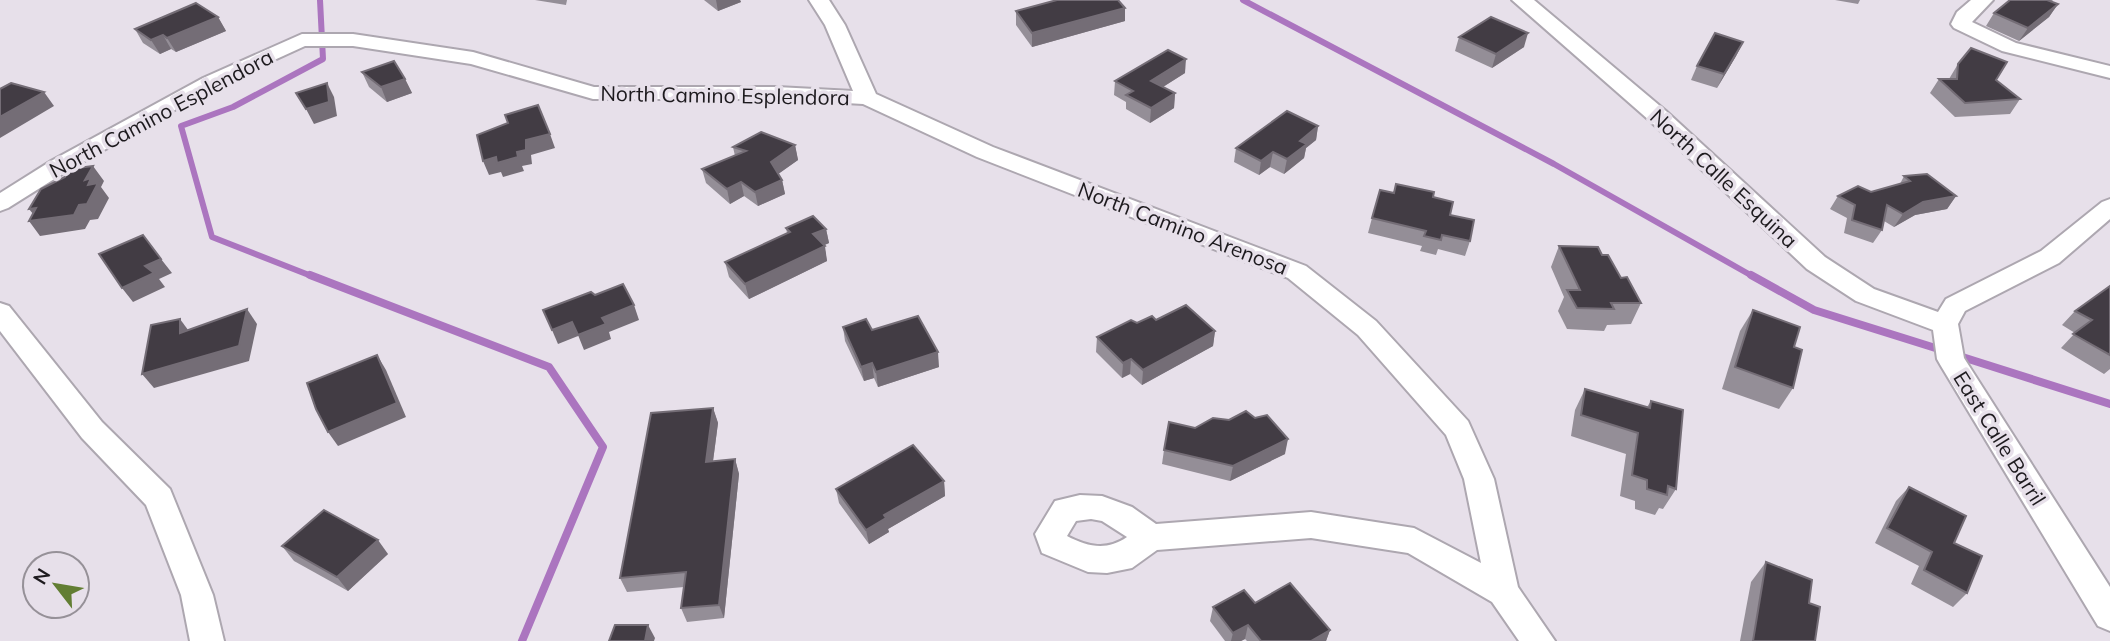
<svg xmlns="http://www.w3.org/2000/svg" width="2110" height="641" font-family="Mulish,sans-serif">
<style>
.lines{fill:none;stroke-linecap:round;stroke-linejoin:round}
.stream-far1{stroke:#ab75bf;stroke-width:6}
.stream{stroke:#ab75bf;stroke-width:8}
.minor-casing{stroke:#ada7b0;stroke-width:4}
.minor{fill:#fff;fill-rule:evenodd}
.wall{fill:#948e97}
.shaded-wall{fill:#746d76}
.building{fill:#423c44;stroke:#746d76;stroke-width:2}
.labels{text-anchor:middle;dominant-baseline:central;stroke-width:7;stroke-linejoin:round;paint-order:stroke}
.street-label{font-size:21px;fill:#1d1a1e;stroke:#e7e0ea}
</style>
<rect width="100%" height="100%" fill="#e7e0ea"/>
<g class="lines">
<g class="stream-far1">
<polyline points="1243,0 1554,164 1754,277"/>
<polyline points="314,277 212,237 181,126 233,107 323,59 320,0"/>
</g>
<g class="stream">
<polyline points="310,275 549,367 603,447 522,641"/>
<polyline points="1751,275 1814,310 1945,351"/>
<polyline points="1956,355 2110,404"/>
</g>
<g class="minor-casing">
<g id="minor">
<path d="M809,0H829L845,25L876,94L993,147L1306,266L1376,321L1468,421L1494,479L1518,587L1555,641H1519L1492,602L1408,553L1311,538L1157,550L1132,568L1107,573L1088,572L1042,553L1035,534L1055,501L1080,495L1102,496L1132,507L1156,524L1311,512L1414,528L1481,563L1464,479L1446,435L1358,335L1288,278L977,157L863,104L777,99H593L471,64L353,46H305L217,86L67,171L8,208L0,211V193L51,161L203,78L302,34H353L473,52L594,87H777L853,91L825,25ZM1091,519L1102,521L1127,537C1107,551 1088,547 1067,536L1076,521Z"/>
<polygon points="1512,0 1534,0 1666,111 1825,257 1874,289 1938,312 1946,299 2041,251 2102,202 2110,199 2110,219 2059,263 1965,311 1958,324 1964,358 2110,587 2110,631 2098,626 1941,366 1937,359 1933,330 1856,301 1807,269 1650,121"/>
<polygon points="1971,0 1993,0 1972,22 2016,43 2110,66 2110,78 2002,51 1954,28 1951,24 1957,12"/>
<polygon points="0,303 9,306 102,422 170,489 213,595 224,641 190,641 181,595 146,505 82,438 0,331"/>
</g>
</g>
<use href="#minor" class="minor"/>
</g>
<g class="wall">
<polygon points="535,0 567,0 566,5"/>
<polygon points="704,0 740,0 741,2 718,11"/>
<polygon points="1835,0 1860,0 1858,4"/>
<polygon points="2010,0 2053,0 2051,2 2058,4 2049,17 2019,41 1986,26 1994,13"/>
<polygon points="1125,8 1125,21 1032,47 1016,25 1016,11"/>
<polygon points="218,17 226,31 176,52 171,49 160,54 143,43 135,29"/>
<polygon points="1459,37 1524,47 1492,68 1455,51"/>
<polygon points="1743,42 1736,56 1717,88 1691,80 1697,66"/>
<polygon points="1958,64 1996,80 2020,99 2010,114 1955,117 1930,93 1939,79 1949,79"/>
<polygon points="362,72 405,79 412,93 387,102 369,87"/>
<polygon points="1185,73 1163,87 1175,93 1174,108 1150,123 1126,109 1126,102 1114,95 1115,81"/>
<polygon points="1318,126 1316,140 1306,148 1304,158 1284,174 1270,167 1259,175 1234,162 1236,148"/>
<polygon points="795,145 798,160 778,174 782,180 785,194 758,206 744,196 730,204 706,183 702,169 735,156 733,147"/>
<polygon points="1904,176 1956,196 1947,209 1915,215 1894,227 1884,221 1882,230 1873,243 1844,233 1847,218 1830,209 1838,196 1871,192 1900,184"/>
<polygon points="1433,197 1450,215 1470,241 1465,256 1438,249 1436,255 1420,251 1422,246 1368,233 1372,218"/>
<polygon points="786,228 826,229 829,243 824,245 827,261 749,299 729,277 725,262 787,233"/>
<polygon points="1559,246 1602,255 1641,303 1631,324 1607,325 1604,331 1567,329 1558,311 1564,297 1551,267"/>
<polygon points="2110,286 2110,369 2104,374 2061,348 2075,333 2062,325 2075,311"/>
<polygon points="1753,310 1794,347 1793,388 1779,409 1722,389 1740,331"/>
<polygon points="1156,320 1215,331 1213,346 1142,385 1130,374 1122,378 1096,352 1097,337 1137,323"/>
<polygon points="843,327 872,330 939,367 878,387 874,378 864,381 845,341"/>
<polygon points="1585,389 1647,407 1651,401 1676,489 1663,509 1659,508 1655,515 1635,509 1635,501 1620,496 1626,454 1571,436 1575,410"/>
<polygon points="713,408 718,423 713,461 735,459 739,474 724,618 687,622 681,608 684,587 627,592 620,578"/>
<polygon points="1164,450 1285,454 1230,481 1162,464"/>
<polygon points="944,481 945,496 888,529 889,532 869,544 839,503 836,489"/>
<polygon points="1909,487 1954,543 1967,593 1953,607 1911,584 1919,566 1875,543 1896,501"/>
<polygon points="282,546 388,554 348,591 294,561"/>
<polygon points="1766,562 1809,603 1815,641 1740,641 1751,582"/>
<polygon points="1255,603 1330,630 1326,641 1247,641 1245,639 1241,641 1225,641 1210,621 1213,607"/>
</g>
<g class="shaded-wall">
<polygon points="716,0 740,0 741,2 718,11"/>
<polygon points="2058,4 2049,17 2019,41 2028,28"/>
<polygon points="1125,8 1125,21 1032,47 1032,33"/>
<polygon points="218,17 226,31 176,52 167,38"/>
<polygon points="1528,33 1524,47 1492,68 1496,54"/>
<polygon points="163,35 171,49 160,54 151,40"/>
<polygon points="1743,42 1736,56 1717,88 1724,74"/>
<polygon points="1186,59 1185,73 1150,95 1151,81"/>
<polygon points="405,79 412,93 387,102 381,87"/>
<polygon points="327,83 334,97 337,116 314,124 306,109"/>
<polygon points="44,92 54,106 0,138 0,117"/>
<polygon points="1175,93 1174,108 1150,123 1151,108"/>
<polygon points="1318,126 1316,140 1306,148 1304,158 1284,174 1287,159 1300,141"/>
<polygon points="550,134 555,148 531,155 532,164 522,166 524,171 503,177 501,172 489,175 483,161 526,140"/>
<polygon points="795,145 798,160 774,177 771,162"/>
<polygon points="1273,152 1270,167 1259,175 1261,161"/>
<polygon points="93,166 104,181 101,187 109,198 98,219 90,220 85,229 40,236 29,221 38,220 29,209 85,180"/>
<polygon points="782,180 785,194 758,206 755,192"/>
<polygon points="741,182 744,196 730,204 727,189"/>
<polygon points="1956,196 1947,209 1915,215 1894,227 1903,214 1923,202"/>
<polygon points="826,229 829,243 816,249 813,234"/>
<polygon points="825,246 827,261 749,299 745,284"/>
<polygon points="161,259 172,273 159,279 165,287 133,302 122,288 145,266"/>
<polygon points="634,305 639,320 609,332 611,339 584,350 578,335 602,318"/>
<polygon points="247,309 257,324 249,361 154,388 142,374"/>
<polygon points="180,319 191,334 180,333"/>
<polygon points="572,322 578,336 558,344 552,330"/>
<polygon points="1215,331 1213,346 1142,385 1143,370"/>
<polygon points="938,352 939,367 878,387 876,372"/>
<polygon points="377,355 386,370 406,417 338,446 328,432"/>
<polygon points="1131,359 1130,374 1122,378 1123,363"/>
<polygon points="872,363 874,378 864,381 861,367"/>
<polygon points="713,408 718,423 711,476 706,462"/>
<polygon points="1288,439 1285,454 1230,481 1233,466"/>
<polygon points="735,459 739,474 724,618 719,605"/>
<polygon points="944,481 945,496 888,529 889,532 869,544 866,530 884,515"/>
<polygon points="378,540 388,554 348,591 337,577"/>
<polygon points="648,625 655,638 654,641 645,641"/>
<polygon points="1248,625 1245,639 1241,641 1231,641 1233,633"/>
<polygon points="1330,630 1326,641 1311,641"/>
</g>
<g class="building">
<polygon points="1057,0 1118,0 1125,8 1032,33 1016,11"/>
<polygon points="2010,0 2047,0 2058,4 2028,28 1994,13"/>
<polygon points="196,3 218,17 167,38 163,35 151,40 135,29"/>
<polygon points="1491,17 1528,33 1496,54 1459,37"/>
<polygon points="1715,33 1743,42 1724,74 1697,66"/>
<polygon points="1971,48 2007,62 1996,80 2020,99 1965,103 1939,79 1957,79 1958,64"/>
<polygon points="1168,50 1186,59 1151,81 1175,93 1151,108 1126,95 1133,91 1115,81"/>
<polygon points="394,61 405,79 381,87 362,72"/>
<polygon points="11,83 44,92 0,117 0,89"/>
<polygon points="327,83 329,102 306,109 296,93"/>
<polygon points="538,105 550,134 526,140 526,150 517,152 518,157 497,163 496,157 483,161 477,135 508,123 505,115"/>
<polygon points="1287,111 1318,126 1300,141 1307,144 1287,159 1273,152 1261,161 1236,148"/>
<polygon points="761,132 795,145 771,162 782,180 755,192 741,182 727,189 702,169 746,151 733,147"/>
<polygon points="93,166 85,180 91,178 88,185 98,183 87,204 79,205 74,215 29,221 36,208 29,209 41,189 65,177 70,169"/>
<polygon points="1927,174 1956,196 1923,202 1903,214 1887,205 1882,230 1852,220 1855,205 1838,196 1858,186 1871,192 1910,181 1904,176"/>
<polygon points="1396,184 1434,192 1433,197 1453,202 1450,215 1474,220 1470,241 1442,235 1441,240 1424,236 1426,231 1372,218 1380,190 1394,193"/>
<polygon points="813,216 826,229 813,234 825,246 745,284 725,262 790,232 786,228"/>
<polygon points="143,235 161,259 145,266 154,273 122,288 99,254"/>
<polygon points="1559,246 1598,247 1602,255 1608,255 1621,278 1627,277 1641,303 1611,303 1614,309 1577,308 1567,290 1580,290"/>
<polygon points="623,284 634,305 602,318 606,324 578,335 572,322 552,330 543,310 591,292 595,295"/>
<polygon points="2110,286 2110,355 2073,334 2092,320 2075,311"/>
<polygon points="1186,305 1215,331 1143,370 1131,359 1123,363 1097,337 1131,320 1137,323 1152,316 1156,320"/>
<polygon points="247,309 239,346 142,374 151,325 180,319 180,333"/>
<polygon points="1753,310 1800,327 1794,347 1802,350 1793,388 1735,367"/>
<polygon points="918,316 938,352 876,372 872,363 861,367 843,327 866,319 872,330"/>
<polygon points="377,355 397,403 328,432 316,409 307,383"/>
<polygon points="1585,389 1650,408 1651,401 1683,410 1676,489 1668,486 1667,495 1647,489 1647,480 1632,475 1638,433 1581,415"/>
<polygon points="713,408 706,462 735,459 719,605 681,608 686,572 620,578 651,413"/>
<polygon points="1246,411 1255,418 1267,415 1288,439 1233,466 1164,450 1169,422 1195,428 1213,418 1229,420"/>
<polygon points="913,445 944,481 884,515 886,518 866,530 836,489"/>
<polygon points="1909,487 1966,516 1954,543 1982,556 1967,593 1924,570 1932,552 1887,528"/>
<polygon points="324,510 378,540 337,577 282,546"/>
<polygon points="1766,562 1812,580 1809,603 1820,607 1815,641 1753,641"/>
<polygon points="1290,583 1330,630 1311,641 1261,641 1248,625 1233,633 1213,607 1244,590 1255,603"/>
<polygon points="615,625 648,625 645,641 609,641"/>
</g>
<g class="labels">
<g class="street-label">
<text transform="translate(725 95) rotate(1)">North Camino Esplendora</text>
<text transform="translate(161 113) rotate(-28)">North Camino Esplendora</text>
<text transform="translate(1724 178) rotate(43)">North Calle Esquina</text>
<text transform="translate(1183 228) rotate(21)">North Camino Arenosa</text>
<text transform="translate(2000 438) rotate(58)">East Calle Barril</text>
</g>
</g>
<g transform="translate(56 585) rotate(301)"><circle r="33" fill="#e7e0ea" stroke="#969198" stroke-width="2"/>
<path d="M0-5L12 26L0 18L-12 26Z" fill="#627e33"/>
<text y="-10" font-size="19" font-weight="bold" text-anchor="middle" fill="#1d1a1e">N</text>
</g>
</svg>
